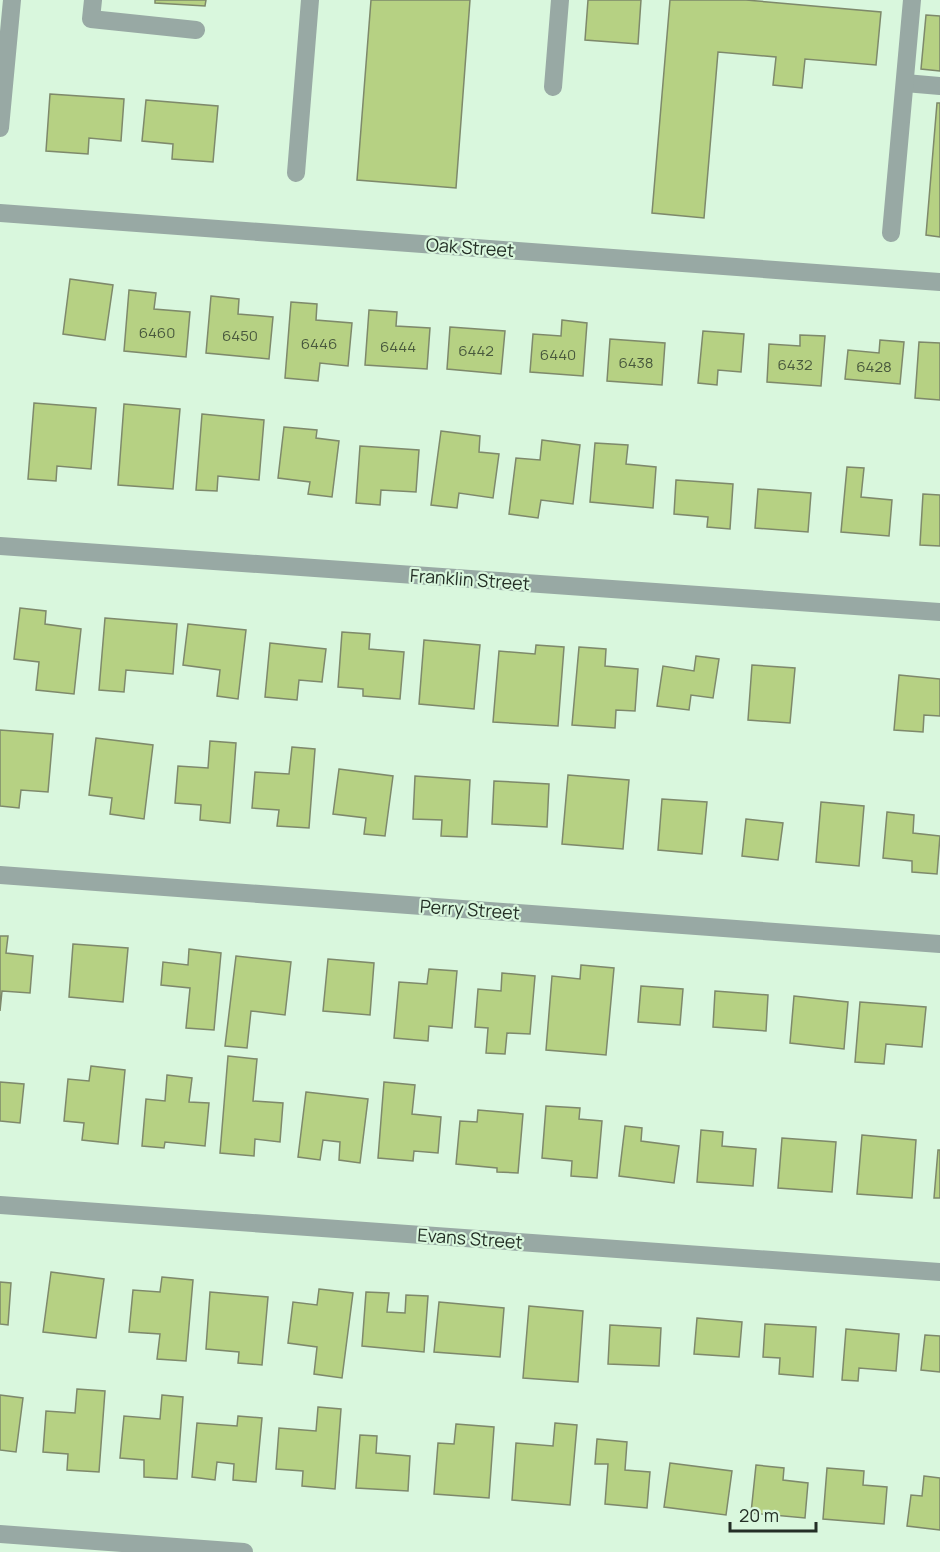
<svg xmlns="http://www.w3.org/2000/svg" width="940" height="1552" font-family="Manrope,sans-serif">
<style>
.building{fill:#b6d183;stroke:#7e896b;stroke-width:1.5}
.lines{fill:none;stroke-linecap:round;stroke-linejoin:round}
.minor{stroke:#98a9a4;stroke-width:18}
.labels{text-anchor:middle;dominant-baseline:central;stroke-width:4.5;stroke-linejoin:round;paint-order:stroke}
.number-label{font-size:15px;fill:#48583d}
.street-label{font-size:18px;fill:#242f26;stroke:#d9f7dd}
</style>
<rect width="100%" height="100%" fill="#d9f7dd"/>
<g class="building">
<polygon points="155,0 206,0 205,6 155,3"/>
<polygon points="371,0 470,0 456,188 357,180"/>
<polygon points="588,0 641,0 638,44 585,40"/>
<polygon points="670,0 746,0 881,12 876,65 805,59 802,88 773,85 776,57 718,52 704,218 652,213"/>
<polygon points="926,15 940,16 940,71 921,69"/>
<polygon points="50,94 124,99 121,141 89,138 88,154 46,151"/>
<polygon points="146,100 218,106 213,162 172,159 173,144 142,141"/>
<polygon points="937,103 940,103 940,237 926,235"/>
<polygon points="70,279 113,285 105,340 63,334"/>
<polygon points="129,290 156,293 154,309 190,312 186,357 124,351"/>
<polygon points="211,296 239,299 238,314 273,317 269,359 206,353"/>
<polygon points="291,302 317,304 316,320 352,323 348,366 320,363 318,381 285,378"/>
<polygon points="369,310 397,312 396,326 430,328 427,369 365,365"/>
<polygon points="562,320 587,323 583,376 530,372 533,334 561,336"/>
<polygon points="450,327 505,331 501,374 447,369"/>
<polygon points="703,331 744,334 741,372 718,370 717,385 698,383"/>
<polygon points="800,335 825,336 821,386 767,382 769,344 800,346"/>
<polygon points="610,339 665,343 662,385 607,381"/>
<polygon points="880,340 904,342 900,384 845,379 848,350 879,353"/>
<polygon points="919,342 940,343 940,400 915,398"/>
<polygon points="34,403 96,408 91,469 57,466 56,481 28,479"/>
<polygon points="124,404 180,409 173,489 118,485"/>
<polygon points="202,414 264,420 259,480 218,476 217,491 196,490"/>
<polygon points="284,427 317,430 316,438 339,441 332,497 308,494 310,482 278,478"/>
<polygon points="441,431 480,436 479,452 499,454 493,498 459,493 457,508 431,505"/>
<polygon points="542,440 580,445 573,504 541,500 538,518 509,514 516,458 540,460"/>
<polygon points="595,443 628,445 626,464 656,467 653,508 590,502"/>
<polygon points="360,446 419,450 416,492 381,490 380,505 356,503"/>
<polygon points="847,467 864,468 861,497 892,500 889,536 841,532"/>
<polygon points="676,480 733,484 730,529 707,527 708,517 674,514"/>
<polygon points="758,489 811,493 808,532 755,528"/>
<polygon points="923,494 940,495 940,546 920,545"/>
<polygon points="20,608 46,611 45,624 81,629 74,694 36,690 39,662 14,659"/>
<polygon points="105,618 177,624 173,674 126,670 124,692 99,690"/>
<polygon points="188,624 246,630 238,699 217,696 220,670 183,665"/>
<polygon points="342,632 370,634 369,649 404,652 400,699 363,696 363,689 338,687"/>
<polygon points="424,640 480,645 474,709 419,704"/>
<polygon points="270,643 326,649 322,682 299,680 297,700 265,697"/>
<polygon points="536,645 564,647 558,726 493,722 499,651 535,654"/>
<polygon points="579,647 606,649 605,666 638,669 635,711 616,710 615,728 572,725"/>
<polygon points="696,656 719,659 713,698 691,695 689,710 657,706 663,666 694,671"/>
<polygon points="752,665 795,668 790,723 748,720"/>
<polygon points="899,675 940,679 940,716 924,715 923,732 894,730"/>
<polygon points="0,730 53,734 48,792 21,790 19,808 0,806"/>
<polygon points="96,738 153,745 144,819 110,814 112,798 89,795"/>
<polygon points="210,741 236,743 230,823 200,820 201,805 175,803 178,766 208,768"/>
<polygon points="292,747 315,749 309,828 277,826 279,810 252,808 255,772 289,774"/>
<polygon points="339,769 393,776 385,836 364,834 366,818 333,814"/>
<polygon points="568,775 629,780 623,849 562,844"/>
<polygon points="415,776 470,780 467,837 441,836 442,820 413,819"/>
<polygon points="494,781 549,784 547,827 492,824"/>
<polygon points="662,799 707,802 702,854 658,850"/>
<polygon points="821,802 864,806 859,866 816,862"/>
<polygon points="887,812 914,815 913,833 940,836 937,874 912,872 912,861 883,858"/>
<polygon points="746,819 783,823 778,860 742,856"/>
<polygon points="0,936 8,936 6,953 33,956 30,993 2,991 0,1011"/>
<polygon points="73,944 128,948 123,1002 69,997"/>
<polygon points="189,949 221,953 214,1030 186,1028 190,988 161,985 163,962 188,965"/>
<polygon points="236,956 291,962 285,1015 251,1011 247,1048 225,1046"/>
<polygon points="328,959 374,963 370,1015 323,1011"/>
<polygon points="581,965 614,968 606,1055 546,1050 552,976 580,979"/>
<polygon points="429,969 457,971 452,1028 429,1026 428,1041 394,1038 399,982 427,984"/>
<polygon points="502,973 535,976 530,1034 507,1033 505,1054 486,1053 488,1028 475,1027 478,989 501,991"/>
<polygon points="641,986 683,989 680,1025 638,1022"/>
<polygon points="715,991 768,995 766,1031 713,1027"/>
<polygon points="794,996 848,1002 844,1049 790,1043"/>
<polygon points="860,1002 926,1007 922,1047 886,1044 884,1064 855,1062"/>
<polygon points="228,1056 257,1059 253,1101 283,1103 280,1142 255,1139 254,1156 220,1153"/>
<polygon points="91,1066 125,1070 118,1144 82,1140 84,1123 64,1121 68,1079 89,1081"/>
<polygon points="167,1075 192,1078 189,1102 209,1103 205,1146 165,1142 164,1148 142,1146 146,1099 165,1101"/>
<polygon points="0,1082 24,1084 20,1123 0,1121"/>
<polygon points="384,1082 415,1085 412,1114 441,1117 438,1153 414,1151 413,1161 378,1158"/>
<polygon points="306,1092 368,1099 360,1163 339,1160 340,1142 323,1140 320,1160 298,1157"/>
<polygon points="546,1106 580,1108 579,1119 602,1121 597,1178 571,1176 572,1161 542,1158"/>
<polygon points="478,1110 523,1114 518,1173 497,1172 497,1168 456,1164 460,1121 477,1122"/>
<polygon points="625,1126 642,1128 641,1141 679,1146 674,1183 619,1176"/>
<polygon points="701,1130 723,1132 722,1146 756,1149 753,1186 697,1182"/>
<polygon points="862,1135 916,1140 912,1198 857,1194"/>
<polygon points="782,1138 836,1142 832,1192 778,1188"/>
<polygon points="938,1150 940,1150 940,1198 934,1198"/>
<polygon points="51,1272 104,1279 96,1338 43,1332"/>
<polygon points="162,1277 193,1280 186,1361 157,1359 160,1334 129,1332 133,1290 160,1292"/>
<polygon points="0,1282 11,1283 8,1325 0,1324"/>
<polygon points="319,1289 353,1293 342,1378 314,1374 317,1347 288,1343 293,1302 317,1305"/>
<polygon points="210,1292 268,1297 262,1365 238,1363 239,1352 206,1349"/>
<polygon points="366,1292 389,1293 387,1312 405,1313 406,1295 428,1296 424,1352 362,1346"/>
<polygon points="439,1302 504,1308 500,1357 434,1352"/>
<polygon points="529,1306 583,1311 578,1382 523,1378"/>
<polygon points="697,1318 742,1322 739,1357 694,1354"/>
<polygon points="765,1324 816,1327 813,1377 779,1374 780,1358 763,1357"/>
<polygon points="610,1325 661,1328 659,1366 608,1364"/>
<polygon points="846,1329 899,1334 896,1371 859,1368 858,1381 842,1380"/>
<polygon points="925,1335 940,1336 940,1372 921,1370"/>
<polygon points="77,1389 105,1391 99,1472 67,1470 68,1454 43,1452 46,1411 75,1413"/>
<polygon points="0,1395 23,1398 16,1452 0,1450"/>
<polygon points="162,1395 183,1397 177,1479 144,1477 144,1460 120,1458 124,1416 160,1419"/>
<polygon points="318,1407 341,1409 335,1489 302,1486 303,1471 276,1469 279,1428 316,1431"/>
<polygon points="238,1416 262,1418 256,1482 233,1480 234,1464 217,1462 215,1480 192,1477 197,1423 237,1426"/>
<polygon points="555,1423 577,1425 570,1505 512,1500 516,1443 553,1446"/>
<polygon points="456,1424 494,1427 489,1498 434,1494 438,1443 454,1444"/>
<polygon points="360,1435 377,1436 376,1453 410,1456 408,1491 356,1488"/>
<polygon points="597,1439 627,1442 625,1470 650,1472 647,1508 605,1504 608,1464 595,1464"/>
<polygon points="670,1463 732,1471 726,1515 664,1507"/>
<polygon points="756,1465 784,1468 783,1480 808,1483 805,1518 751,1513"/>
<polygon points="827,1468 864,1471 863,1485 887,1487 884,1524 823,1519"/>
<polygon points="924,1476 940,1478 940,1530 907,1526 911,1495 922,1496"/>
</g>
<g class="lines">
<g class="minor">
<polyline points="93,0 91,19 196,30"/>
<polyline points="905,83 940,86"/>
<polyline points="553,87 560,0"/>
<polyline points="0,128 12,0"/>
<polyline points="296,173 310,0"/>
<polyline points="0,213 940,282"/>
<polyline points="891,233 912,0"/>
<polyline points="0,546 940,612"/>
<polyline points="0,875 940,944"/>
<polyline points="0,1205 940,1272"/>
<polyline points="0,1534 244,1552"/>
</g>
</g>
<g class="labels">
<g class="number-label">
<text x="157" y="332">6460</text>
<text x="240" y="335">6450</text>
<text x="319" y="343">6446</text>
<text x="398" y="346">6444</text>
<text x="476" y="350">6442</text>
<text x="558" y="354">6440</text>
<text x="636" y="362">6438</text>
<text x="795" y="364">6432</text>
<text x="874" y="366">6428</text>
</g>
<g class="street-label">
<text transform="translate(470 247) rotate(4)">Oak Street</text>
<text transform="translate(470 579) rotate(4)">Franklin Street</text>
<text transform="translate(470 909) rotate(4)">Perry Street</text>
<text transform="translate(470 1238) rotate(4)">Evans Street</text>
</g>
</g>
<path d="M730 1522v9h86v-9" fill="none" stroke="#242f26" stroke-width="3"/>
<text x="739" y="1522" font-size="18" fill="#242f26" stroke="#d9f7dd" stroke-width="4.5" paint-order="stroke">20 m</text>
</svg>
